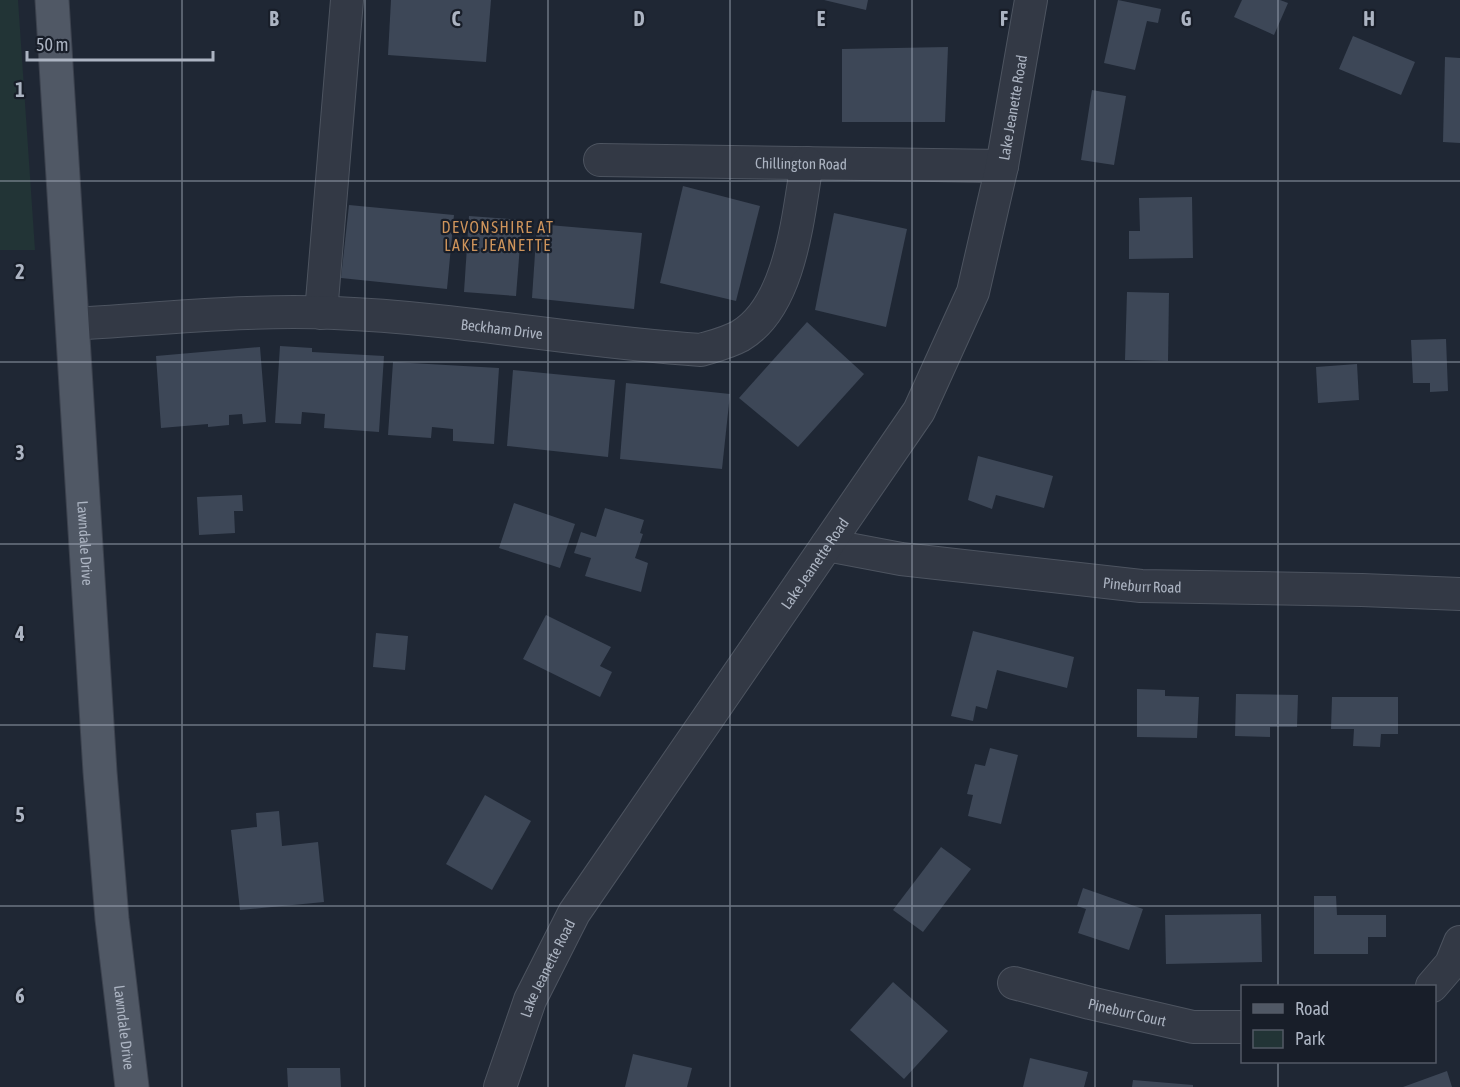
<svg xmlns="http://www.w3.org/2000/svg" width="1460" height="1087" font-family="'Asap Condensed',sans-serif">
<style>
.green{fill:#223436}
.building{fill:#3d4757}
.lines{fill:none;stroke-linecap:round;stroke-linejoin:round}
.minor-casing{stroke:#4d5460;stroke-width:34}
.major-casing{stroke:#3c424e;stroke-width:35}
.minor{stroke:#333945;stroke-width:32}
.major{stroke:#505865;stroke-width:33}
.grid{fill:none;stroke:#acb4c2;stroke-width:1.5;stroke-opacity:0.55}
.labels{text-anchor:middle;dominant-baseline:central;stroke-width:4.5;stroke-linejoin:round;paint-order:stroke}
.street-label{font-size:15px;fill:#acb4c2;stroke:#181e29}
.neighbourhood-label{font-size:16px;letter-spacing:1.5px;fill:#ce945b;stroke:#181e29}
.grid-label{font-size:20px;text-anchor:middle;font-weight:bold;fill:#acb4c2;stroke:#181e29;stroke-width:4.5;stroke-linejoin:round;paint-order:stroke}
</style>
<rect width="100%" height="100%" fill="#1f2734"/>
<polygon class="green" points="0,0 18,0 35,250 0,250"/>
<g class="building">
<polygon points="391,0 491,0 486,62 388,55"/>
<polygon points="824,0 868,0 866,10"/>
<polygon points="1118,0 1161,9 1158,23 1147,21 1135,70 1104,63"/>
<polygon points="1242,0 1280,0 1288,3 1274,35 1234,17"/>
<polygon points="1353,36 1415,62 1401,95 1339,69"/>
<polygon points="948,47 945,122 842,122 842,49"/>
<polygon points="1445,57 1460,58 1460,143 1443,142"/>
<polygon points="1092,90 1126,96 1114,165 1081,160"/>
<polygon points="683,186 760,206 736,301 660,283"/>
<polygon points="1192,197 1193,258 1129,259 1129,231 1140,231 1139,198"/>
<polygon points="349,205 454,215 447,289 341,278"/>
<polygon points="834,213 907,229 886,327 815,310"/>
<polygon points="469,216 522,220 516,296 464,292"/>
<polygon points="537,224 642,233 634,309 532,298"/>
<polygon points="1127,292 1169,293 1168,361 1125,360"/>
<polygon points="807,322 864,374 798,447 739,398"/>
<polygon points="1446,339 1448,391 1430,392 1430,383 1413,383 1411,340"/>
<polygon points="280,346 312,348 312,352 384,356 379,432 324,428 325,414 302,412 301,424 275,423"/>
<polygon points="260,347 266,422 243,424 242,414 229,415 229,425 208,427 208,424 161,428 156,356"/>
<polygon points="393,362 499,368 494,444 453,441 453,429 432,427 431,438 388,435"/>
<polygon points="1357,364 1359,400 1318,403 1316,367"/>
<polygon points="513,370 615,380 608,457 507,446"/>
<polygon points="626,383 730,394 722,469 620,459"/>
<polygon points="978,456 1053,476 1044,508 996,495 992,509 968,500"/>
<polygon points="242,495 243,511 234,511 235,533 199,535 197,497"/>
<polygon points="514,503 575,524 560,568 499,548"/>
<polygon points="605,508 644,520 640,533 643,534 635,558 648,563 641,592 585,576 591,558 574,553 581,532 596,537"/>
<polygon points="546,615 611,647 600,666 612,672 600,697 523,659"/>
<polygon points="973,631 1074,657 1067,688 997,670 987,709 976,706 973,721 951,716"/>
<polygon points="376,633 408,636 405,670 373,667"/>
<polygon points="1137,689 1165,690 1165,696 1199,697 1197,738 1137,737"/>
<polygon points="1236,694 1298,695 1297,727 1270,727 1270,737 1235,736"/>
<polygon points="1332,697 1398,697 1398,734 1381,734 1380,747 1353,746 1354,729 1331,729"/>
<polygon points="990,748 1018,755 1001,824 968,816 973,795 967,794 975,764 985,766"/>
<polygon points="485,795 531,821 492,890 446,864"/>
<polygon points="279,811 282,846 318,842 324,902 240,910 231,830 257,827 256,813"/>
<polygon points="941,847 971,869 923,932 893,910"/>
<polygon points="1083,888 1143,909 1129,950 1078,933 1086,909 1077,906"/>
<polygon points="1314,896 1336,896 1337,915 1386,915 1386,937 1368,937 1368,954 1314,954"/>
<polygon points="1261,914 1262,962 1166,964 1165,915"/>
<polygon points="893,982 948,1031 904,1079 850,1030"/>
<polygon points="633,1054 692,1068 687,1087 625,1087"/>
<polygon points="1030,1058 1088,1072 1084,1087 1023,1087"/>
<polygon points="287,1068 340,1068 341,1087 288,1087"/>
<polygon points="1447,1071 1452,1087 1403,1087"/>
<polygon points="1133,1080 1193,1085 1193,1087 1132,1087"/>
</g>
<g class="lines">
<g class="minor-casing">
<g id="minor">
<path id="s1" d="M600,160L1002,166"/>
<polyline points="321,313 347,0"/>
<path id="s2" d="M73,324C160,319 248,309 335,313C458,318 579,342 701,350C714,346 727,343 740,336C791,306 798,216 807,163"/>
<path id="s3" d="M827,545L901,559L1141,586L1362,590L1460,594"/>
<path id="s4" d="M1014,983L1090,1003L1193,1027H1242"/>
<polyline points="1432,986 1451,964 1460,942"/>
<path id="s5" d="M500,1087L530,1000L574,913L919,411L973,292L1002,166L1031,0"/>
</g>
</g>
<g class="major-casing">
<g id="major">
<path id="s6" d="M52,0L100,772L112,919L132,1087"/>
</g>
</g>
<use href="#minor" class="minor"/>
<use href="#major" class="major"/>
</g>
<path class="grid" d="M182,0V1087M365,0V1087M548,0V1087M730,0V1087M912,0V1087M1095,0V1087M1278,0V986M0,181H1460M0,362H1460M0,544H1460M0,725H1460M0,906H1460M1278,1062V1087"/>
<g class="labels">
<g class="street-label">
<text stroke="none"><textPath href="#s5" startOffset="1118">Lake Jeanette Road</textPath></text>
<text stroke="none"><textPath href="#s1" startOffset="201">Chillington Road</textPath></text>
<text stroke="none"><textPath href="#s2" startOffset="430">Beckham Drive</textPath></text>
<text stroke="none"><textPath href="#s6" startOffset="544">Lawndale Drive</textPath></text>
<text stroke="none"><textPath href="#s5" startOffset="614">Lake Jeanette Road</textPath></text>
<text stroke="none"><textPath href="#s3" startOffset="318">Pineburr Road</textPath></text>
<text stroke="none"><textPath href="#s5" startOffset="128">Lake Jeanette Road</textPath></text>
<text stroke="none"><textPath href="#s4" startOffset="117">Pineburr Court</textPath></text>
<text stroke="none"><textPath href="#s6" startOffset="1030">Lawndale Drive</textPath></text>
</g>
<g class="neighbourhood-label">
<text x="498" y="227">DEVONSHIRE AT<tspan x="498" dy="18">LAKE JEANETTE</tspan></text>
</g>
</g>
<g class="grid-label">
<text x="274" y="26">B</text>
<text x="456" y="26">C</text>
<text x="639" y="26">D</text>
<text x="821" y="26">E</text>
<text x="1004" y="26">F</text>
<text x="1186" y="26">G</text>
<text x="1369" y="26">H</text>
<text x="20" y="97">1</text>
<text x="20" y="279">2</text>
<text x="20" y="460">3</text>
<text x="20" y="641">4</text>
<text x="20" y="822">5</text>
<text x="20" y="1003">6</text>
</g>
<rect x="1241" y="985" width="195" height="78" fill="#181e29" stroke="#535a66" stroke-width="1.5"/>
<rect x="1253" y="1004" width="30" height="9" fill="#505865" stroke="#535a66" stroke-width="1.5"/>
<text x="1295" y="1015" font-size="18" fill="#acb4c2">Road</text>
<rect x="1253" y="1030" width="30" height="18" fill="#223436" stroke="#535a66" stroke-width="1.5"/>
<text x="1295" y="1045" font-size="18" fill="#acb4c2">Park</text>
<path d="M27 51v9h186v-9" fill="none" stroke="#acb4c2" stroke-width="3"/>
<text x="36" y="51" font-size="18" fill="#acb4c2" stroke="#181e29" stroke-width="4.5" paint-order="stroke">50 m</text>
</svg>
